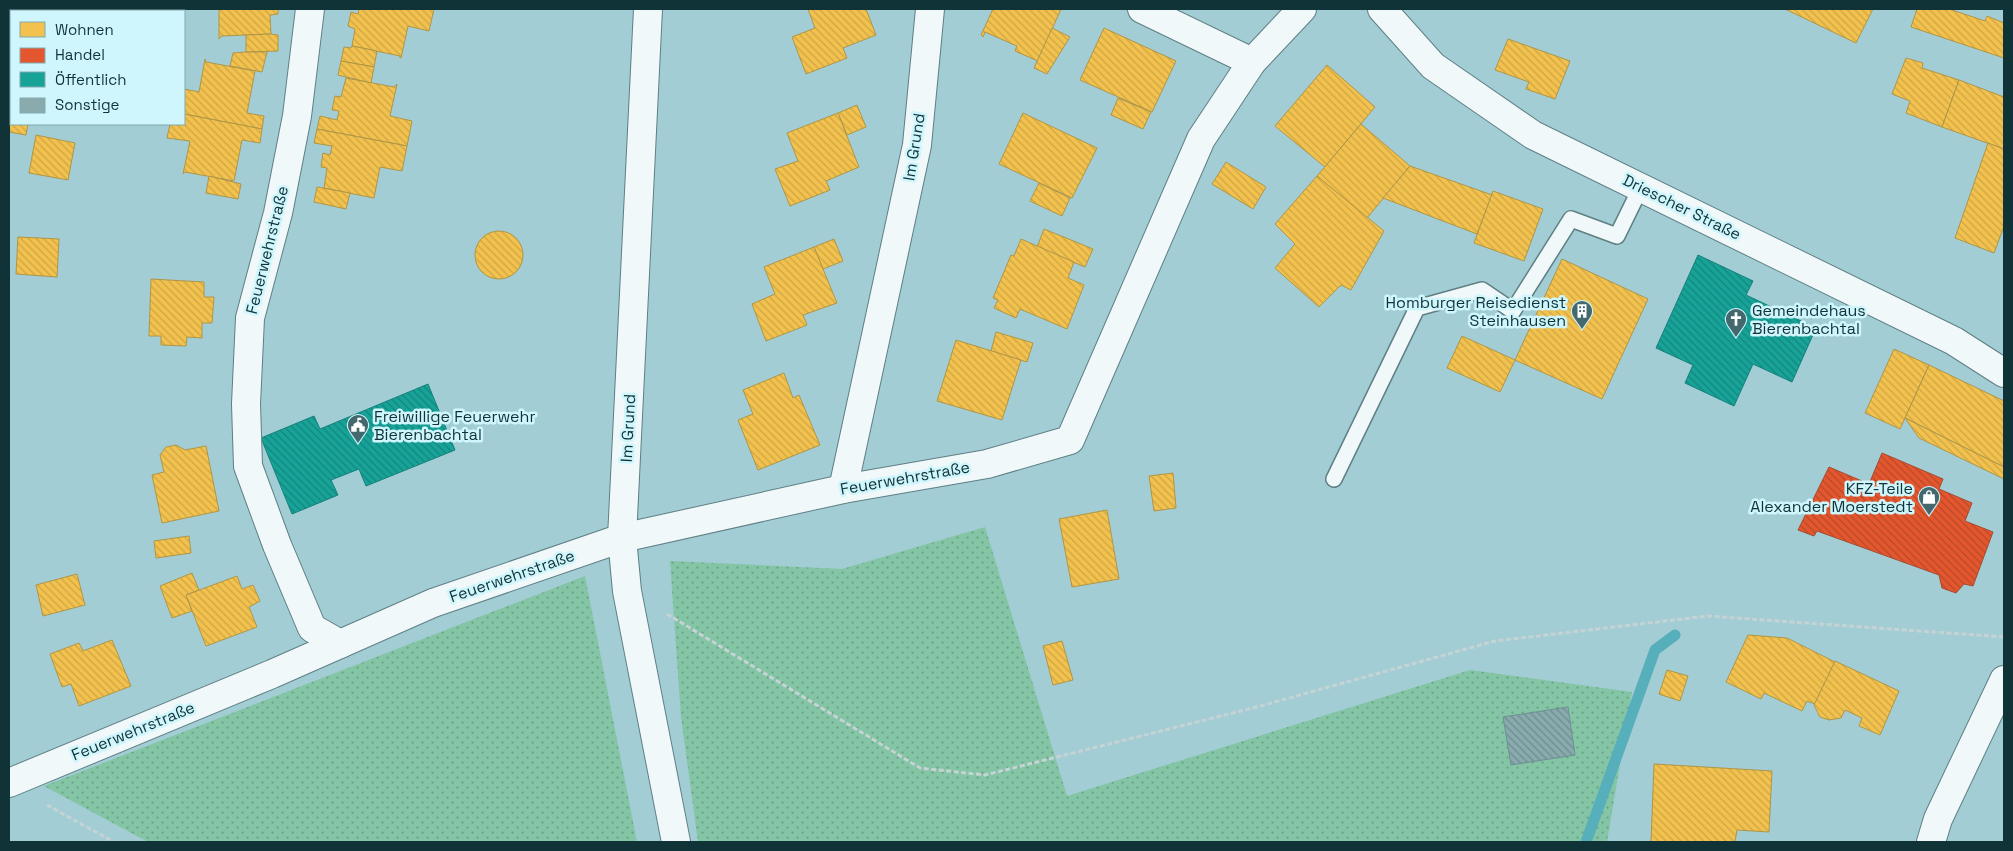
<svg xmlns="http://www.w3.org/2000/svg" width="2013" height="851" font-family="'Space Grotesk',sans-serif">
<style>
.grass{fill:url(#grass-dots)}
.homes{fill:url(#homes-back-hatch);stroke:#ae9647}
.shops{fill:url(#shops-back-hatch);stroke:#a44c31}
.public{fill:url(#public-back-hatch);stroke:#15817b}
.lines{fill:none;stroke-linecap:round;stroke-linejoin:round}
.stream{stroke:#58afbc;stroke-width:11}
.building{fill:url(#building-back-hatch);stroke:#6d9093}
.service-casing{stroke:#5e7f84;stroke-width:18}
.minor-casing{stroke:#5e7f84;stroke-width:30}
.path{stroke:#c5d3d5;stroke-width:3;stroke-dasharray:5 2.5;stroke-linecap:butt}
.service{stroke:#f1f8f9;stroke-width:15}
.minor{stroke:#f1f8f9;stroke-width:28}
.labels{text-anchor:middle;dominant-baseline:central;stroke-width:5;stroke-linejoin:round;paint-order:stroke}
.street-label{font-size:16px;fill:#103338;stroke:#d0f6fd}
.poi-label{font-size:16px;fill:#103338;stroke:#d0f6fd;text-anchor:end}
</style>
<defs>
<pattern id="grass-dots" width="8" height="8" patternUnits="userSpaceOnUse" patternTransform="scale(1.25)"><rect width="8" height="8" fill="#84c5a5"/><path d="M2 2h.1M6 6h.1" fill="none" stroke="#6ba187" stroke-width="1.8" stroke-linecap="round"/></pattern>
<pattern id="homes-back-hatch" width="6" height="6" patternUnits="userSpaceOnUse" patternTransform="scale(1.25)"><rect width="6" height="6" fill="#f2c14e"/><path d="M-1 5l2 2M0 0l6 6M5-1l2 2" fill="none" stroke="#cea645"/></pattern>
<pattern id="shops-back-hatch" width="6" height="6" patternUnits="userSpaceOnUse" patternTransform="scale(1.25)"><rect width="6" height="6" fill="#e4572e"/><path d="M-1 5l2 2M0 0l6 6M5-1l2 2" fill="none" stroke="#b74928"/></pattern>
<pattern id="public-back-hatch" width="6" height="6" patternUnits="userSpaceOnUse" patternTransform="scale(1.25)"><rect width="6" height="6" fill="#17a398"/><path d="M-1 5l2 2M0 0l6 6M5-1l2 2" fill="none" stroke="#13857d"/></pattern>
<pattern id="building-back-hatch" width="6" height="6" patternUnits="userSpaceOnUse" patternTransform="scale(1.25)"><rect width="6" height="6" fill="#89abae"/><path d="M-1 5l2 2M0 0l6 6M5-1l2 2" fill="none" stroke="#6f8c8f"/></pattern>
</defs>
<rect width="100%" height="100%" fill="#a2cdd4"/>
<g class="grass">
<polygon points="985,527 1067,796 1470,670 1632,692 1607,842 698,842 681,717 670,561 842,569"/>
<polygon points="585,576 637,842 148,842 44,786"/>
</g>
<g class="homes">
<polygon points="219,9 278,9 278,14 270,15 271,34 221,36 219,39"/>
<polygon points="359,9 434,9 429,31 408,26 401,58 400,58 400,56 352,46 355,29 348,26 351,12 358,14"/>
<polygon points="808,9 866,9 876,35 843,48 847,58 806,74 792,37 815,28"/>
<polygon points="993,9 1061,9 1038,61 1015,51 1017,46 985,32 983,37 981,35"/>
<polygon points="1785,9 1873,9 1856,43"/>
<polygon points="1917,9 1949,9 1985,21 1987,16 2004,23 2004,58 1911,27"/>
<polygon points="1052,28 1070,37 1047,74 1034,68"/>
<polygon points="1104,28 1176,61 1152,112 1080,80"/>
<polygon points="271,34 278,35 278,51 246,52 246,35"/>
<polygon points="1508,39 1570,61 1555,99 1526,89 1529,82 1495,70"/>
<polygon points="352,46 377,51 374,67 341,61 344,47 351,48"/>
<polygon points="9,48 11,49 11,124 28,124 26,135 9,132"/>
<polygon points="246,52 267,52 262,72 230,66 233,53"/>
<polygon points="1906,58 1923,63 1922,68 1959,80 1942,127 1906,113 1910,101 1892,94"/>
<polygon points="205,59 206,62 255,71 247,113 264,116 262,129 184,114 184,89 199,92"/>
<polygon points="341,61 374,67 371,83 338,75"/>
<polygon points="1327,65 1375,107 1325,167 1275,126"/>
<polygon points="346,78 394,87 397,84 390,116 412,121 407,146 317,129 320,116 337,120 339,111 332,110 335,96 341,97"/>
<polygon points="1959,80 2004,97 2004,149 1942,127"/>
<polygon points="1118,98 1151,112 1143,129 1111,115"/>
<polygon points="857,105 866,127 847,135 838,113"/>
<polygon points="838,113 859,167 826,181 830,190 790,206 775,169 798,161 787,133"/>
<polygon points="1023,113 1097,148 1072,198 999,164"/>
<polygon points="184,114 262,129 260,143 242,140 234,181 185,172 183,174 190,141 167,138 170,124 184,124"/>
<polygon points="1361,124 1410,166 1367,218 1317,176"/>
<polygon points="317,129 407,146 402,171 380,167 374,198 324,188 327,168 321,167 323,153 330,155 332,146 314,143"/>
<polygon points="36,135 75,143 68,180 29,173"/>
<polygon points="1988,143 2004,149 2004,226 1994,253 1955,238"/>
<polygon points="1226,162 1266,187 1253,209 1212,184"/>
<polygon points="1410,166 1492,195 1477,234 1383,198"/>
<polygon points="209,176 241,184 238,199 206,193"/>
<polygon points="1317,176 1384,231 1351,290 1341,285 1319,307 1275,268 1295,244 1275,224"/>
<polygon points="1039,183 1070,198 1062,216 1030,201"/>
<polygon points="317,187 350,193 346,209 314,202"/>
<polygon points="1493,191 1543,209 1524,261 1474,243"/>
<polygon points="1044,229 1093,249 1085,267 1037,247"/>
<circle cx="499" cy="255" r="24"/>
<polygon points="18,237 59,239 57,277 16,274"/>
<polygon points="834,239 843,261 823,269 814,247"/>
<polygon points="1021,239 1074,262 1068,278 1084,285 1067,329 1020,309 1016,318 994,308 998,300 993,298 1011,255 1014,256"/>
<polygon points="814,247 837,303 803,315 807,325 766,341 752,304 775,294 764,267"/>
<polygon points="1562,259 1648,299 1602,399 1515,360"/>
<polygon points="151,279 204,282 204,297 214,297 212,323 202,323 202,338 187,337 186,346 161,345 161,336 149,336"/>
<polygon points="996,332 1033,343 1027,362 991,351"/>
<polygon points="1462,336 1515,360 1500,392 1447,368"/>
<polygon points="956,340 1021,360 1002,420 937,401"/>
<polygon points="1894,349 1929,365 1900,429 1865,413"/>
<polygon points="1929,365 2004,401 2004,467 1905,418"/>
<polygon points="784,373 793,398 799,395 820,445 758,470 738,420 753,414 743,390"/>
<polygon points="1905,418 2004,467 2004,479 1919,438"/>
<polygon points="176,445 185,450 206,446 219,511 162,523 152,475 164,472 160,455 166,447"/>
<polygon points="1173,473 1176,508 1154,511 1149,476"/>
<polygon points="1107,510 1119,579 1072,587 1059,519"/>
<polygon points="189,536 191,553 156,558 154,541"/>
<polygon points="192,573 199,590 186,595 192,611 172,618 160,586"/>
<polygon points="77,574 85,605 43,616 36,585"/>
<polygon points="237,576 242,589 253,585 260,601 249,607 257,627 206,646 186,595"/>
<polygon points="1748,635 1787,638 1835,662 1815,704 1807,701 1802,711 1764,693 1761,699 1726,682"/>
<polygon points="112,640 131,686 79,706 71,684 62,687 50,654 79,643 83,651"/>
<polygon points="1062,641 1073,680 1053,685 1043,646"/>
<polygon points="1835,661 1899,691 1880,735 1859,726 1862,718 1845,710 1841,718 1829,720 1820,717 1814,705"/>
<polygon points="1667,670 1688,676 1680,701 1659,694"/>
<polygon points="1654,764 1772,771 1769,832 1737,830 1735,842 1651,842"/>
</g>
<polygon class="shops" points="1882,453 1943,479 1939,489 1972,503 1965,521 1993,532 1973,586 1964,584 1956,593 1942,588 1939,575 1817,531 1814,536 1798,530 1829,467 1869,484"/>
<g class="public">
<polygon points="1698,255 1753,281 1746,295 1816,328 1792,382 1753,364 1734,406 1685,383 1693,365 1656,348"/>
<polygon points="428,384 455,450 366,486 359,469 331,480 338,495 292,514 261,438 314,416 320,429"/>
</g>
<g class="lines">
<polyline class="stream" points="1586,842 1655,650 1675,635"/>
</g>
<polygon class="building" points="1568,707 1575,755 1511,765 1503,717"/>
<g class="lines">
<g class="service-casing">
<polyline id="service" points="1334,479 1417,308 1482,290 1513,311 1571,219 1617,236 1641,187"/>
</g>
<g class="minor-casing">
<g id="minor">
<polyline points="310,9 297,116 278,213 250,318 246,404 248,466 277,545 312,628 340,644"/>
<polyline points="648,9 622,538 627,591 676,842"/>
<polyline points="1142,9 1252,62"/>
<polyline points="1382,9 1433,66 1533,135 1954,341 2004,373"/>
<polyline points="843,489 917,145 930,9"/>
<polyline points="9,783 272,674 433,603 622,538 843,489 987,464 1070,440 1201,139 1252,62 1302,9"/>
<polyline points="1931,842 1938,819 2004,680"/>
</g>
</g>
<g class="path">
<polyline points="667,614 920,768 985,775 1253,708 1495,641 1708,616 2004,637"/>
<polyline points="47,805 114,842"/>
</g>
<use href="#service" class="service"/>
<use href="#minor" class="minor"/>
</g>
<defs>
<g id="building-pin" transform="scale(1.125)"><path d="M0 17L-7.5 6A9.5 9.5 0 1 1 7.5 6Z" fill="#43696f" stroke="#d0f6fd"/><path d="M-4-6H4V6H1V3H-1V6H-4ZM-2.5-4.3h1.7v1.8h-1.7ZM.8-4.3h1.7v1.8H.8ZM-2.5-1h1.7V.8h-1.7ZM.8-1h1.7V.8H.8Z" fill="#fff"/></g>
<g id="church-pin" transform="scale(1.125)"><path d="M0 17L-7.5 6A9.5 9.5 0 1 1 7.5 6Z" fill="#43696f" stroke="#d0f6fd"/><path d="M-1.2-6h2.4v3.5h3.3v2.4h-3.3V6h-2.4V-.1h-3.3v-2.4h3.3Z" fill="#fff"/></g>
<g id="civic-pin" transform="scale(1.125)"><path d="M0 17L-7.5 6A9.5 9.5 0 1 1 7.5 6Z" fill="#43696f" stroke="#d0f6fd"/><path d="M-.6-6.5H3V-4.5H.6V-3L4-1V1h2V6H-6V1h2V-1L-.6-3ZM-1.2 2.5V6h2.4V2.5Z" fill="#fff"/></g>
<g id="shop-pin" transform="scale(1.125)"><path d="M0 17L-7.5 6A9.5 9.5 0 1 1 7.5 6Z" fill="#43696f" stroke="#d0f6fd"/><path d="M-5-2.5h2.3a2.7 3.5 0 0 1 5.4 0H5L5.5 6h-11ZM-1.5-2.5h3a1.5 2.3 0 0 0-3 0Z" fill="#fff"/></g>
</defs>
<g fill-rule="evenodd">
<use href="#building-pin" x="1582" y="311"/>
<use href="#church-pin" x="1736" y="319"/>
<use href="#civic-pin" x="358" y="425"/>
<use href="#shop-pin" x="1929" y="497"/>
</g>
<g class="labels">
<g class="street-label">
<text transform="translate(914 147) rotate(-81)">Im Grund</text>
<text transform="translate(1682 207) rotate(26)">Driescher Straße</text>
<text transform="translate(267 250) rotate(-76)">Feuerwehrstraße</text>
<text transform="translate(628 428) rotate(-87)">Im Grund</text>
<text transform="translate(905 478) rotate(-10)">Feuerwehrstraße</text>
<text transform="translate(512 576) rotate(-19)">Feuerwehrstraße</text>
<text transform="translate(133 731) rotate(-22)">Feuerwehrstraße</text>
</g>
<g class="poi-label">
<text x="1566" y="302">Homburger Reisedienst<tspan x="1566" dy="18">Steinhausen</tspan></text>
<text x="1752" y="310" text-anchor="start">Gemeindehaus<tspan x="1752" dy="18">Bierenbachtal</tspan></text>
<text x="374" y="416" text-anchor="start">Freiwillige Feuerwehr<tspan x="374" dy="18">Bierenbachtal</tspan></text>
<text x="1913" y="488">KFZ-Teile<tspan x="1913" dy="18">Alexander Moerstedt</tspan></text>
</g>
</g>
<rect width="2013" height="851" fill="none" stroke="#103338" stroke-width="20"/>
<rect x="10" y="10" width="175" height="115" fill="#d0f6fd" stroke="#83a8ae"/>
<rect x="20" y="22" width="25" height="15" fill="#f2c14e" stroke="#83a8ae"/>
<text x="55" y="35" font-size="15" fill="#103338">Wohnen</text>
<rect x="20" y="48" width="25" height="15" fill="#e4572e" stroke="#83a8ae"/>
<text x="55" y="60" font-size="15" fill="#103338">Handel</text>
<rect x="20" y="72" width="25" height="15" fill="#17a398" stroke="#83a8ae"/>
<text x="55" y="85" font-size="15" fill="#103338">Öffentlich</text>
<rect x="20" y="98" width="25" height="15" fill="#89abae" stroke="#83a8ae"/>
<text x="55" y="110" font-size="15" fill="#103338">Sonstige</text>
</svg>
